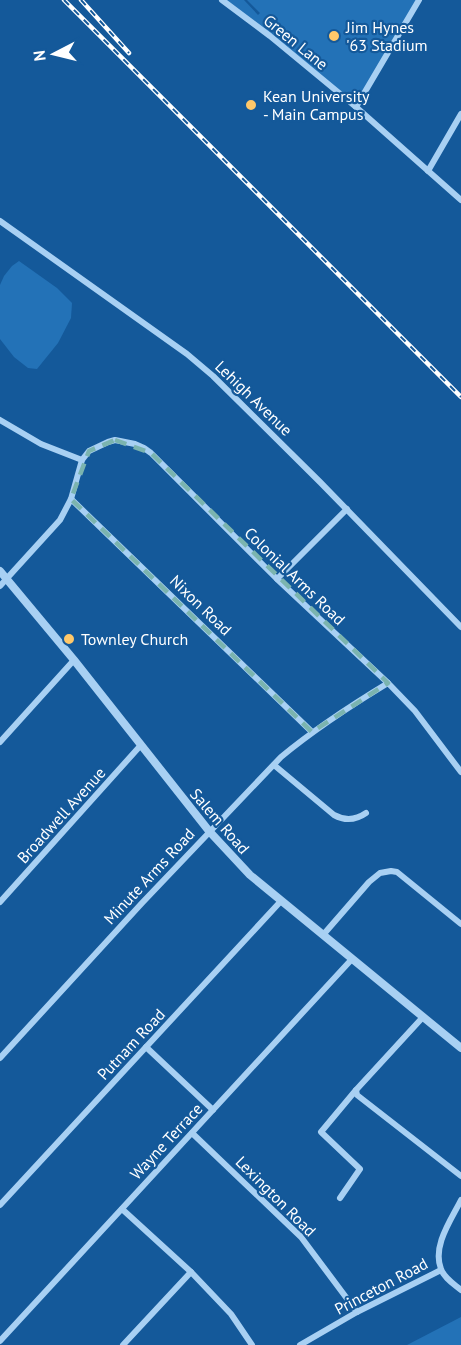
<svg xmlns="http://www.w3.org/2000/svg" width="461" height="1345" font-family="'PT Sans',sans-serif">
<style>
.green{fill:#2372b7}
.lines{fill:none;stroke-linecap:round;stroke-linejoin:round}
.minor{stroke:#a8d0f3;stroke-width:6}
.tertiary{stroke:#a8d0f3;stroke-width:8}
.rail-casing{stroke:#fff;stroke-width:4.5}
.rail{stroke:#14599a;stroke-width:2;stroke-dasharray:7;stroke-linecap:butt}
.marked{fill:none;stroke:#7bb4af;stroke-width:4.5;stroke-dasharray:12 8;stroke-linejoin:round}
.poi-dot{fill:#ffc86a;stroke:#14599a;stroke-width:2}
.labels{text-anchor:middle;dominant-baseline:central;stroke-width:4.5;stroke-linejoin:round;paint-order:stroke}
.poi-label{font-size:16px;fill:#fff;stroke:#14599a;text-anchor:start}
.street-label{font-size:16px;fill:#fff;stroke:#14599a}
</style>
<rect width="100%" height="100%" fill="#14599a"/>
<g class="green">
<polygon points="220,0 244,0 258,15 260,13 247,0 419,0 356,107"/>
<polygon points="19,261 57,288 72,303 71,318 58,343 37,369 28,368 14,357 0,339 0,285 4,276 12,266"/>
<polygon points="461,1317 461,1345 407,1345"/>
</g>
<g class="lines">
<g class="minor">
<polyline points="222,0 270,36 356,107 461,200"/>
<polyline points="356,107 419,0"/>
<polyline points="428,171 461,114"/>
<polyline points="0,221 187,354 213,376 320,482 461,627"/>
<polyline points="0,420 41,444 82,460"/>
<polyline points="71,499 312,732"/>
<polyline points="277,579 347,509"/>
<polyline points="0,586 60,520 71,499 82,460 89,451 108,442 115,440 135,444 144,448 151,453 277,579 388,683 415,711 461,772"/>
<polyline points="0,742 74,660"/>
<path d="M274,765L334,815C345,821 356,820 366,813"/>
<polyline points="0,902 141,745"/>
<polyline points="323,935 369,882 380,873 391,871 397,872 461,924"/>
<polyline points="146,1047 213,1110"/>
<path d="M0,1058L142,903L281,757C316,728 350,706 388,683"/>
<polyline points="356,1090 357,1095 461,1176"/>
<polyline points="192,1133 301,1237 357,1312"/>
<polyline points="340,1198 360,1169 321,1132 356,1090 423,1017"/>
<path d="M461,1200C451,1220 432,1246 441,1269C444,1278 454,1284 461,1290"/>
<polyline points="0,1205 281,901"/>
<polyline points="122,1209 191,1272 231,1314 252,1345"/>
<polyline points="0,1341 352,959"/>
<polyline points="123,1345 191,1272"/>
<polyline points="300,1345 357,1312 441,1270"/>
</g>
<polyline class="tertiary" points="0,571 74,660 209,831 250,875 461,1048"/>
<g class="rail-casing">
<g id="rail">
<polyline points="64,0 461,397"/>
<polyline points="81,0 129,53"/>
</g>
</g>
<use href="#rail" class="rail"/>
</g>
<path class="marked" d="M115,440L151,453L388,683L312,732L71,499L89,451Z"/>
<g class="poi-dot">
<circle cx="334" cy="36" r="6"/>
<circle cx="251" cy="105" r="6"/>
<circle cx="69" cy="639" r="6"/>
</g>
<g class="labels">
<g class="poi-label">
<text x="346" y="27">Jim Hynes<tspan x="346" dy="18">'63 Stadium</tspan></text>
<text x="263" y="96">Kean University<tspan x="263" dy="18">- Main Campus</tspan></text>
<text x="81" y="639">Townley Church</text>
</g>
<g class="street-label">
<text transform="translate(296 42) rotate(39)">Green Lane</text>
<text transform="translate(254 398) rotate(44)">Lehigh Avenue</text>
<text transform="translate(295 576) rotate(44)">Colonial Arms Road</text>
<text transform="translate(201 605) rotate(44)">Nixon Road</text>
<text transform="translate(61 815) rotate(-48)">Broadwell Avenue</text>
<text transform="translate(220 821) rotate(49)">Salem Road</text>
<text transform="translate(149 876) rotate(-47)">Minute Arms Road</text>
<text transform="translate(131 1044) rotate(-47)">Putnam Road</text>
<text transform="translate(166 1141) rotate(-47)">Wayne Terrace</text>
<text transform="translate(276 1196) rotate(45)">Lexington Road</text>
<text transform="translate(381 1286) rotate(-28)">Princeton Road</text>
</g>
</g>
<g transform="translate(54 54) rotate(263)" stroke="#14599a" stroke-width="4.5" paint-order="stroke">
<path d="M0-4.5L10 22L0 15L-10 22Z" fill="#ffffff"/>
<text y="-9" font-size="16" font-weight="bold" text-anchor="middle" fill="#ffffff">N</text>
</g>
</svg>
